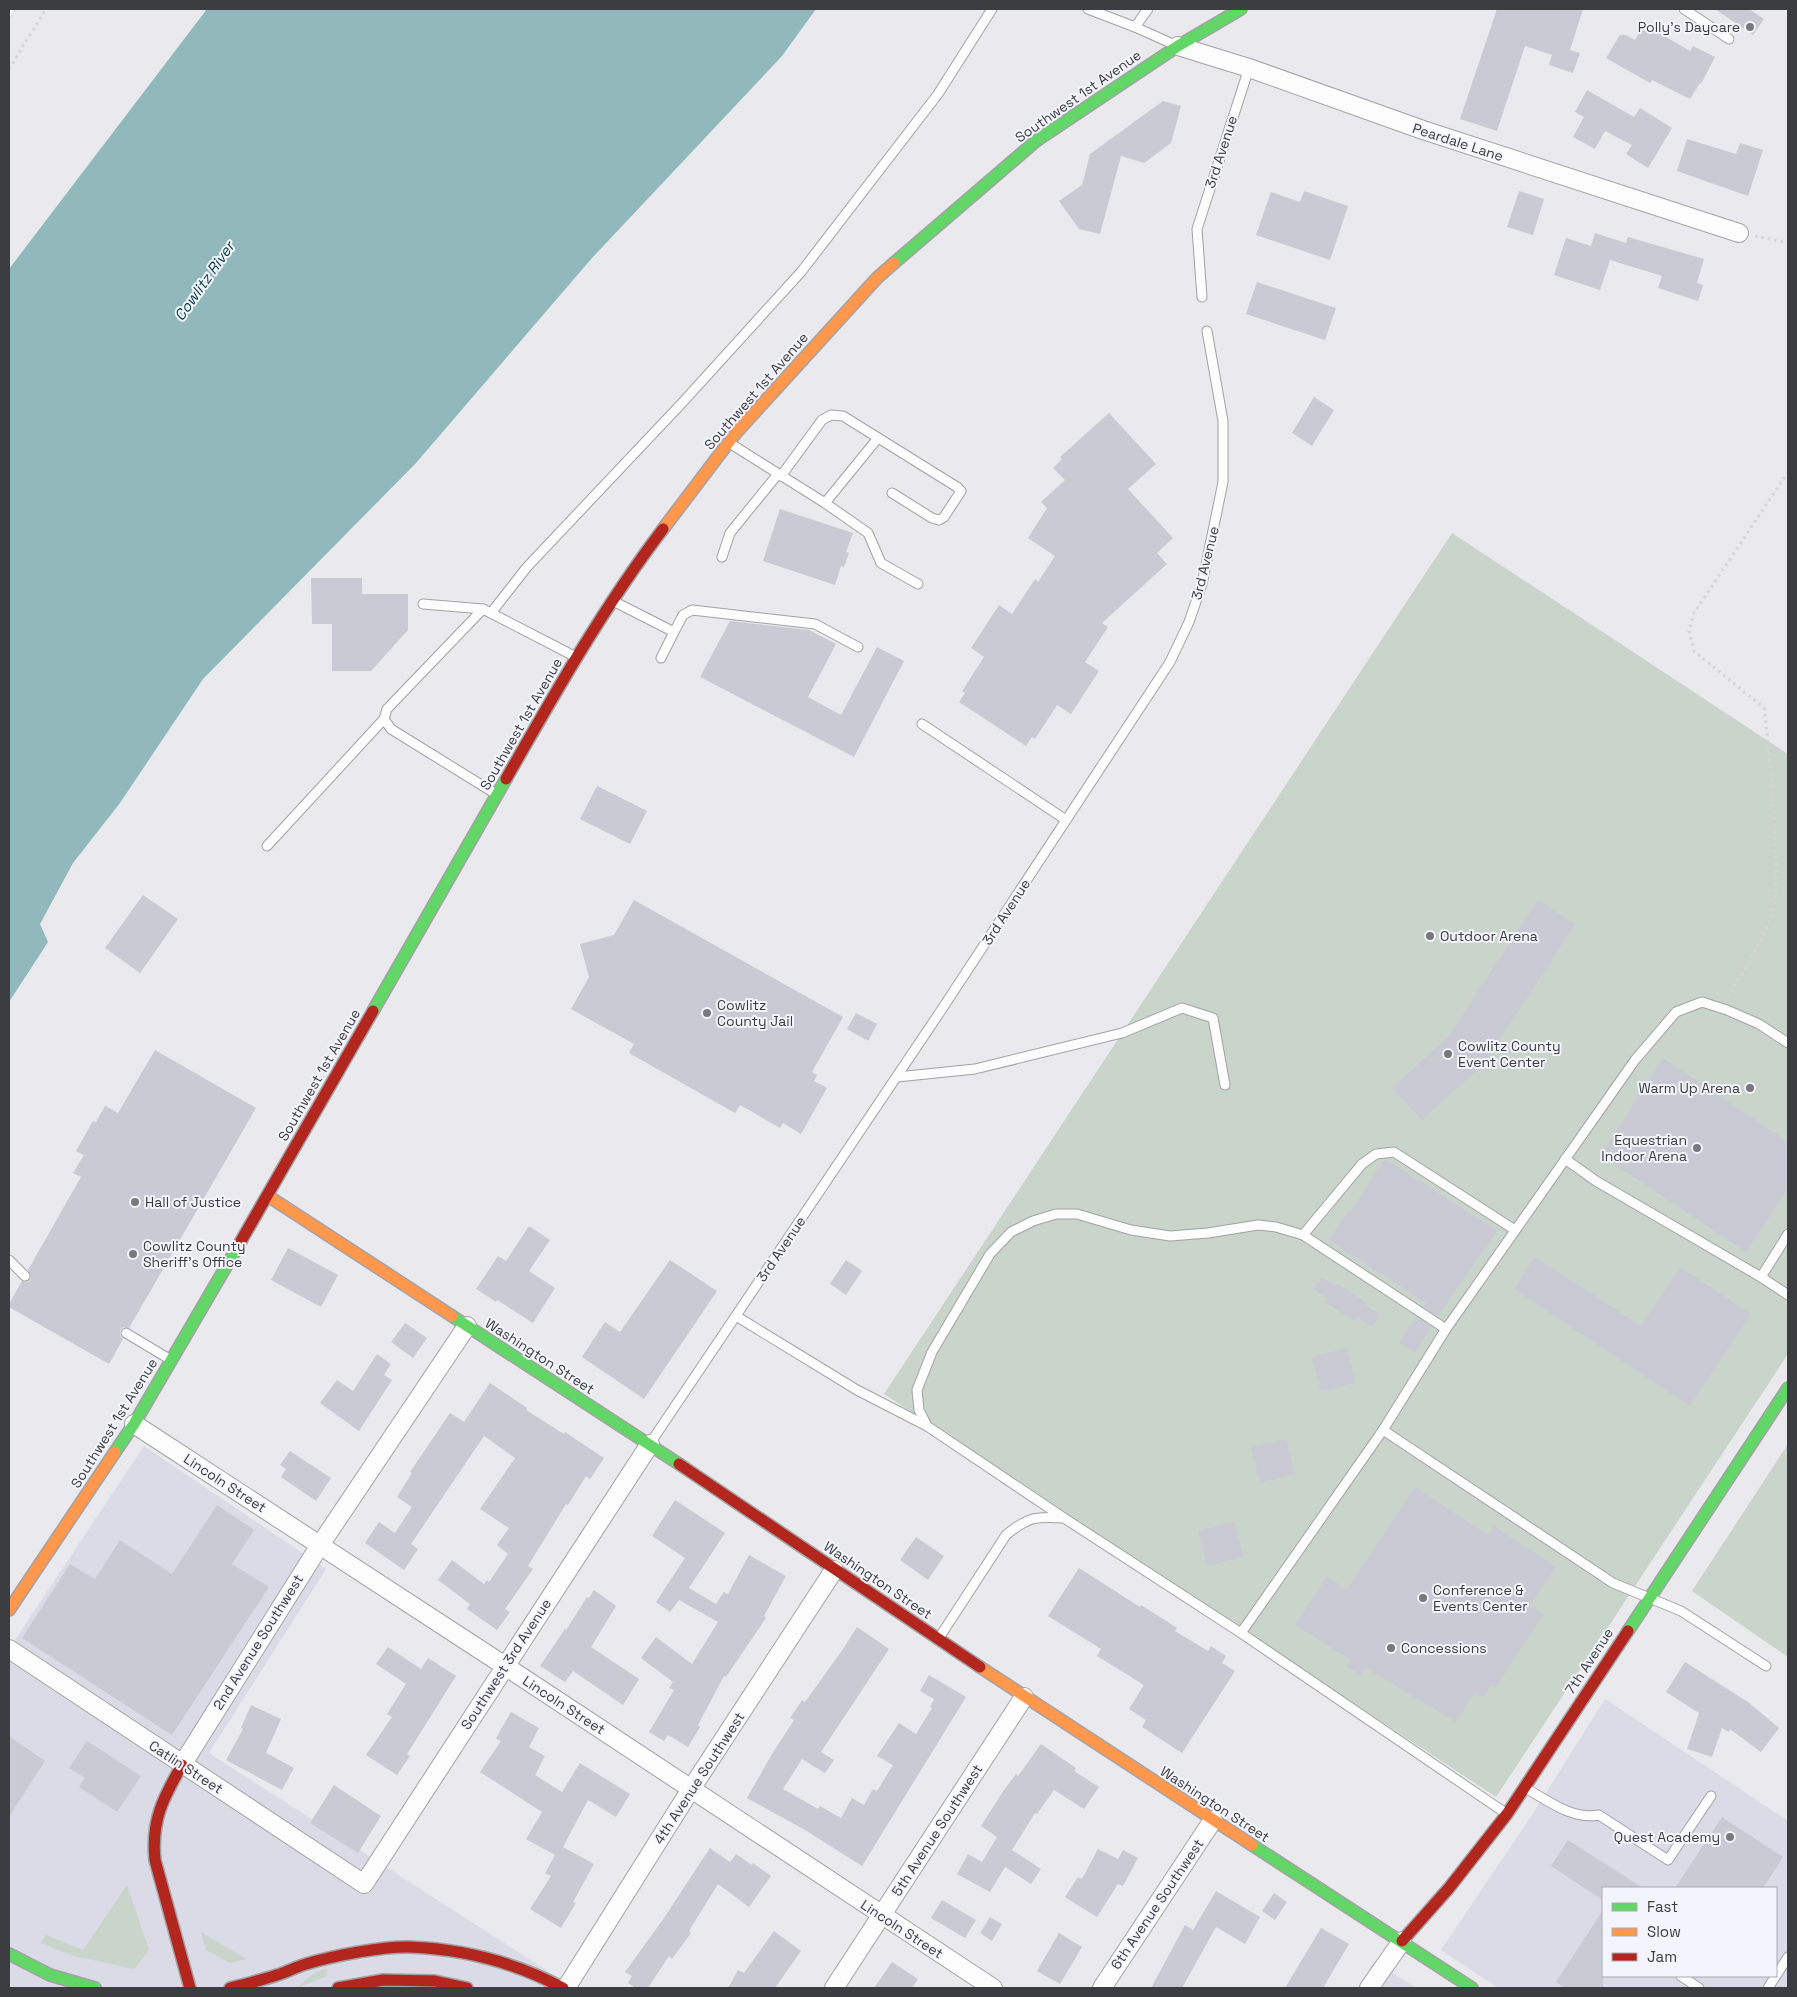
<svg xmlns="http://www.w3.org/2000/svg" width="1797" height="1997" font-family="'Space Grotesk',sans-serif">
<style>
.built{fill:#dadbe6;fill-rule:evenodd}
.green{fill:#c9d4ca}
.water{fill:#91b8bb}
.building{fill:#cacad4}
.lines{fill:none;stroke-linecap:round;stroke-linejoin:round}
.lane-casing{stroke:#a2a2a6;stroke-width:11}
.street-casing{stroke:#a2a2a6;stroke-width:20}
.fast-casing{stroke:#a2a2a6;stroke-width:14}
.slow-casing{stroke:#a2a2a6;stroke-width:14}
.jam-casing{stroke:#a2a2a6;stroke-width:14}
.path{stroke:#d5d5d6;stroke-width:3;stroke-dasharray:2.5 4;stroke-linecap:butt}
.lane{stroke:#fcfcfc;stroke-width:9}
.street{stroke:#fcfcfc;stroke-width:18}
.fast{stroke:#63d668;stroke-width:11}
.slow{stroke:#ff974d;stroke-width:11}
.jam{stroke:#b3261e;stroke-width:11}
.rail-casing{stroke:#d1d1d3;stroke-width:5.5}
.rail{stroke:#f4f4fd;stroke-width:4;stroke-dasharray:11;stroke-linecap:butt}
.poi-dot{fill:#79797d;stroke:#f4f4fd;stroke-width:2}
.labels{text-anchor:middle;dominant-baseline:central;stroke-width:4;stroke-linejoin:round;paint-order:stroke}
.poi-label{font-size:14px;fill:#3c3d40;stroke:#f4f4fd;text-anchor:start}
.street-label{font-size:14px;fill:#3c3d40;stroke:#f4f4fd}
.water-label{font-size:15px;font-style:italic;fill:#043c3e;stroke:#f4f4fd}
</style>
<rect width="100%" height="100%" fill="#e9e9ee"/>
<g class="built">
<polygon points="144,1446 326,1569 209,1753 574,1988 9,1988 9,1649"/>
<path d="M1605,1699L1788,1821V1988H1498L1441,1950L1536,1809ZM1603,1888H1776V1976H1603Z"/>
<polygon points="1374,1962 1417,1988 1358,1988"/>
</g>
<g class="green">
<polygon points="1452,533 1788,754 1788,1354 1496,1797 884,1394"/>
<polygon points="1788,1444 1788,1657 1692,1591"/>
<polygon points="127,1885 149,1950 134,1969 70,1955 41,1943 46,1935 83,1950"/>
<polygon points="201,1932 246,1959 230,1963 206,1950"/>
<polygon points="323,1969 327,1970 327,1976 297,1988 310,1976"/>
</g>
<polygon class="water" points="207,9 816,9 782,56 592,258 416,463 203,679 120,803 73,863 40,924 48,942 9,1002 9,269"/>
<g class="building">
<polygon points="1497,9 1583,9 1570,50 1580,53 1573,73 1549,65 1552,55 1525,46 1497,131 1460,119"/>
<polygon points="1715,9 1749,9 1764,19 1753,35"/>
<polygon points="1644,24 1690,51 1693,46 1715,57 1701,84 1700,83 1690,99 1652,80 1650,83 1606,58 1620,35 1626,35 1635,40"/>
<polygon points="1587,90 1634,117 1640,108 1672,128 1648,168 1626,154 1632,145 1605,131 1595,149 1573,137 1584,117 1575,112"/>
<polygon points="1163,101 1181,106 1171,143 1144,163 1121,156 1100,234 1079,229 1059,201 1082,185 1090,154"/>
<polygon points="1687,139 1736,154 1740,143 1763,150 1748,196 1677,171"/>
<polygon points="1304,191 1348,206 1330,260 1256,235 1271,192 1300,202"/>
<polygon points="1519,191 1544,199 1533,235 1507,227"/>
<polygon points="1595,233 1626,243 1628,237 1704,259 1697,283 1703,285 1698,301 1658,288 1662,276 1610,260 1600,290 1554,275 1566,238 1591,246"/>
<polygon points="1257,282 1336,308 1325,340 1246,314"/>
<polygon points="1314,397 1334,410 1312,446 1292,433"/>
<polygon points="1109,413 1156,464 1128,489 1173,538 1157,553 1167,564 1102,623 1108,627 1085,662 1099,671 1071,714 1057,705 1035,739 1032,737 1026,746 959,702 965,693 962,691 984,657 971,648 999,605 1012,614 1035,579 1038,582 1055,556 1028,538 1047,508 1041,502 1065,480 1053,468 1062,459 1060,457"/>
<polygon points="780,509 853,533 846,552 849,553 844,567 841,566 835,585 763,561"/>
<polygon points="311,578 362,578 362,594 408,594 408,630 371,671 332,671 332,624 312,624"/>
<polygon points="730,621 809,630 836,644 808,697 841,715 877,647 904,661 854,757 700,677"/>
<polygon points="597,786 647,811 630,844 580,819"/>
<polygon points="143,895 178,919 140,973 105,948"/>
<polygon points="634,900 843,1017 812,1072 817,1075 814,1081 827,1088 801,1134 783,1123 780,1128 740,1105 735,1113 629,1053 634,1044 571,1009 589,977 580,944 614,935"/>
<polygon points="1538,900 1575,924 1483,1065 1422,1120 1392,1088 1449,1036"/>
<polygon points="856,1013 877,1024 868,1041 847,1029"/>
<polygon points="155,1050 256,1108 129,1328 123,1327 120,1330 120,1336 123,1339 109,1364 9,1307 9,1304 22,1281 27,1282 31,1278 28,1270 81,1177 73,1173 84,1155 76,1151 93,1121 96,1122 105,1106 118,1113"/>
<polygon points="1663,1058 1788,1142 1788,1188 1746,1252 1601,1155"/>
<polygon points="1385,1159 1497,1230 1438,1316 1423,1307 1426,1303 1329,1240 1349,1210 1351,1211"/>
<polygon points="529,1226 550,1240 529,1271 555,1288 533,1323 497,1300 496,1302 476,1289 498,1256 506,1261"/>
<polygon points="288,1248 338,1275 321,1307 271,1280"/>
<polygon points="1535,1257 1641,1326 1680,1267 1751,1314 1690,1406 1514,1289"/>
<polygon points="670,1260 717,1291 644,1399 582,1357 605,1322 620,1332"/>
<polygon points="846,1260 862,1271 846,1295 830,1284"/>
<polygon points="1322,1277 1336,1286 1338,1284 1367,1303 1365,1305 1380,1315 1372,1327 1357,1317 1354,1321 1325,1302 1328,1299 1313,1289"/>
<polygon points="1416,1317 1431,1327 1415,1353 1399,1343"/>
<polygon points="405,1323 427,1338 413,1358 391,1342"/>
<polygon points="1347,1348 1356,1383 1321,1392 1312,1357"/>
<polygon points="377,1354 391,1364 384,1375 392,1380 359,1431 320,1403 337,1380 353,1391"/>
<polygon points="490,1383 527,1408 526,1410 564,1434 565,1432 604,1458 590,1479 586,1476 568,1505 566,1504 528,1566 533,1569 505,1609 510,1612 497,1630 467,1609 470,1604 438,1580 452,1560 484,1584 487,1580 489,1582 508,1554 497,1545 509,1528 480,1509 515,1458 484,1436 411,1544 418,1549 404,1570 365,1543 379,1522 395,1533 412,1507 397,1497 412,1473 410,1472 450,1413 464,1422"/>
<polygon points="1286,1439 1295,1474 1260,1483 1251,1448"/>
<polygon points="290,1451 331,1478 316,1501 281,1477 286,1469 280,1465"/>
<polygon points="1415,1487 1488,1535 1494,1526 1556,1567 1530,1606 1544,1614 1495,1688 1491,1685 1484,1697 1475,1692 1456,1722 1366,1668 1361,1676 1354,1671 1346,1667 1351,1660 1295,1625 1327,1576 1347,1590"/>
<polygon points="675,1500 725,1533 689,1588 716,1604 724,1592 728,1594 749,1555 786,1576 764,1616 766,1618 726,1677 724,1676 698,1725 700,1727 688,1747 668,1735 664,1741 649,1732 674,1690 669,1688 673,1682 641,1658 656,1637 692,1664 718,1622 679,1600 670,1612 656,1602 685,1558 652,1536"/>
<polygon points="217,1505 254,1530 232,1564 269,1587 172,1735 22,1638 70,1564 95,1579 120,1540 172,1574"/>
<polygon points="1234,1522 1243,1557 1207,1566 1198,1531"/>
<polygon points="916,1537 944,1556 928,1580 900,1560"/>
<polygon points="1079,1568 1140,1607 1141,1605 1177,1628 1175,1631 1208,1651 1211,1646 1226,1656 1222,1663 1235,1671 1182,1753 1142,1727 1146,1720 1129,1709 1144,1685 1097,1656 1101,1649 1048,1616"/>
<polygon points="594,1590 616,1606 591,1647 639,1679 623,1705 573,1671 565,1682 540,1666 565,1629 566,1630 587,1597 589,1598"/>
<polygon points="857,1627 889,1649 821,1752 834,1760 825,1773 802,1759 783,1789 818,1809 820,1806 841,1818 852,1798 864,1805 873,1789 877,1791 893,1765 877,1756 899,1723 916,1734 932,1708 930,1707 934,1699 920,1691 929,1675 966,1697 862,1866 805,1830 747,1798 772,1754 794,1720 790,1718 802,1700 805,1702 843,1649"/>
<polygon points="388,1647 421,1669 428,1658 456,1676 407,1754 410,1756 397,1775 366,1755 392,1717 387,1714 406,1684 376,1664"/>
<polygon points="1685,1662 1748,1702 1779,1728 1761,1752 1730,1729 1729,1732 1722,1728 1712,1757 1687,1749 1699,1713 1666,1692"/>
<polygon points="251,1705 281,1719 266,1753 294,1768 282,1790 226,1760 243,1729 241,1728"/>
<polygon points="511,1712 539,1728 529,1747 545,1756 535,1775 562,1792 580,1763 630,1794 616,1817 588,1800 563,1847 594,1864 573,1902 576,1903 561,1928 530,1909 551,1876 545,1873 555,1855 526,1839 542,1812 480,1772 501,1741 496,1738"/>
<polygon points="9,1736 45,1761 9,1817"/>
<polygon points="87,1741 141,1776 117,1812 79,1787 85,1778 69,1768"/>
<polygon points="1041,1744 1076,1768 1074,1771 1099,1787 1084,1809 1054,1790 1037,1814 1035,1813 1012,1850 1041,1869 1031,1884 1005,1867 990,1892 957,1874 968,1854 982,1862 997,1837 981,1826 1004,1790 1016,1774 1018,1776"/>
<polygon points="334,1785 381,1816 358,1853 310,1823"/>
<polygon points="1722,1817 1783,1857 1763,1888 1675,1888"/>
<polygon points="1568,1840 1643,1888 1603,1888 1603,1900 1551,1866"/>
<polygon points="710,1848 730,1862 736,1854 752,1865 753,1863 771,1876 749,1907 718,1884 689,1931 691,1933 672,1959 669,1956 648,1988 636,1988 628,1983 632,1976 625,1972 664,1918"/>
<polygon points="1098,1849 1118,1859 1123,1850 1138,1858 1123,1886 1118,1884 1097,1917 1065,1897 1078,1877 1082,1879"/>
<polygon points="1216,1891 1260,1917 1245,1944 1216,1927 1182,1988 1151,1988 1185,1925 1193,1930"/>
<polygon points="1274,1893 1287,1902 1275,1920 1262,1911"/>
<polygon points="942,1900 976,1920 965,1938 931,1918"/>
<polygon points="1603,1910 1603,1988 1565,1988 1556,1982"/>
<polygon points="990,1917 1002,1924 992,1941 980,1933"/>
<polygon points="1321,1928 1349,1944 1323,1988 1285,1988"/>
<polygon points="774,1931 801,1951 775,1988 728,1988 738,1970 744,1973"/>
<polygon points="1059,1933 1082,1947 1060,1984 1037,1971"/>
<polygon points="892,1962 918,1979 912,1988 874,1988"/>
</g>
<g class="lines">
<g class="lane-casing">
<g id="lane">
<polyline points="1088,9 1135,27"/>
<polyline points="1148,9 1135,27 1175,45"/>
<polyline points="1684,9 1729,39"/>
<polyline points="1202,297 1197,229 1249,68"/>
<polyline points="731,444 825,503 868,533 881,563 918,584"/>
<polyline points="781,476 822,420 831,415 843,416 957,487 961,491 944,517 939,520 932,518 892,493"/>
<polyline points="825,503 878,438"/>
<polyline points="722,557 730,533 778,474"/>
<polyline points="613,601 674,632 683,615 692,610 815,624 858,647"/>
<polyline points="423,604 483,609 576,657"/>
<polyline points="483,609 387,709 384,719 391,729 496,794"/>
<polyline points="491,613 527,567 682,403 801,272 938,94 992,9"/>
<polyline points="661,658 674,632"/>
<polyline points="922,724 1066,820"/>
<polyline points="267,846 384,719"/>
<polyline points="897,1077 975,1069 1122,1033 1182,1008 1213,1018 1225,1085"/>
<polyline points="1565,1159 1596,1181 1761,1277 1788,1234"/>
<polyline points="1303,1235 1362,1164 1376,1154 1394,1152 1515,1230"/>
<polyline points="9,1260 25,1276"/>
<polyline points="1761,1277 1788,1295"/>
<polyline points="736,1316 857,1390 927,1426"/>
<polyline points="1446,1329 1635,1060 1676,1012 1702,1002 1727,1010 1759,1024 1788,1043"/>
<polyline points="126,1333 171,1360"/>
<polyline points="651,1442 940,1012 1170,662 1189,622 1202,584 1223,482 1223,421 1207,331"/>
<polyline points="1064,1518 927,1426 919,1410 917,1390 932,1352 990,1254 1011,1232 1033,1221 1056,1214 1077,1214 1131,1230 1170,1236 1208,1233 1258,1225 1276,1227 1303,1235 1446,1329 1383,1430"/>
<path d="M939,1638L1006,1535C1028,1517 1036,1516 1064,1518L1241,1633"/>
<path d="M1527,1789C1549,1801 1572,1820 1599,1815L1668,1860L1711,1796"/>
<polyline points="1507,1814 1241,1633 1383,1430 1613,1583 1681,1611 1766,1666"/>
<polyline points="1681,1976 1699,1988"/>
<polyline points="1768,1988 1788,1957"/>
</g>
</g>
<g class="street-casing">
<g id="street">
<polyline points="1178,46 1249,68 1423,130 1739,233"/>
<polyline points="134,1424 505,1666 993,1988"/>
<polyline points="9,1649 364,1884 650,1444"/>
<polyline points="182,1765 320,1545 467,1326"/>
<polyline points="566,1988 691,1789 834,1570"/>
<polyline points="834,1988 1024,1697"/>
<polyline points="1102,1988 1213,1820"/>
<polyline points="1369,1988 1402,1941"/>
</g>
</g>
<g class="fast-casing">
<g id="fast">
<polyline points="894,263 1036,141 1178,46 1241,9"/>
<polyline points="373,1011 506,779"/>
<polyline points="452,1316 679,1464"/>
<polyline points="115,1452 134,1424 241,1241"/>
<polyline points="1628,1631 1788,1388"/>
<polyline points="1252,1845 1472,1988"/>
<polyline points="9,1954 50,1975 95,1988"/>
</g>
</g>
<g class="slow-casing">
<g id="slow">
<polyline points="663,529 735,434 877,278 894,263"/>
<polyline points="268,1196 452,1316"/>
<polyline points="9,1610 115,1452"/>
<polyline points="980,1667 1252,1845"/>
</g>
</g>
<g class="jam-casing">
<g id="jam">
<path d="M506,779C555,693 603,608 663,529"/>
<polyline points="241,1241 373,1011"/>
<polyline points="679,1464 980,1667"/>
<path d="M182,1765C163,1798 151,1821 155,1860L190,1988"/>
<polyline points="1402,1941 1449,1888 1507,1814 1628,1631"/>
<path d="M230,1988C246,1984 262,1980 277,1975C287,1972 296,1967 306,1964C332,1956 383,1946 410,1947C463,1949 516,1963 563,1988"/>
<polyline points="338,1988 383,1980 435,1981 467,1988"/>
</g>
</g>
<g class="path">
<polyline points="9,69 46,9"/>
<polyline points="1755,236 1788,243"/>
<path d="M1728,997C1745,968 1766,938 1774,905C1778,887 1776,866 1775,848C1774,801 1770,755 1764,708L1694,651L1689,631L1694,613L1788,472"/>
</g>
<use href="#lane" class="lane"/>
<use href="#street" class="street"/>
<use href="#fast" class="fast"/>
<use href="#slow" class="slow"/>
<use href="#jam" class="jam"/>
<g class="rail-casing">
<polyline id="rail" points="9,16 13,9"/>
</g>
<use href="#rail" class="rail"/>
</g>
<g class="poi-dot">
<circle cx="1750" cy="27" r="5"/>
<circle cx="1430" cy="936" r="5"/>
<circle cx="707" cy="1013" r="5"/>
<circle cx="1448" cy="1054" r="5"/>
<circle cx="1750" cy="1088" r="5"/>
<circle cx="1697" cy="1148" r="5"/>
<circle cx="135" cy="1202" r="5"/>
<circle cx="133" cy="1254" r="5"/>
<circle cx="1423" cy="1598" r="5"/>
<circle cx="1391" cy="1648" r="5"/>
<circle cx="1730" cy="1837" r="5"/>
</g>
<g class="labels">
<g class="poi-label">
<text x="1740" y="27" text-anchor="end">Polly's Daycare</text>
<text x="1440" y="936">Outdoor Arena</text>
<text x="717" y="1005">Cowlitz<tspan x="717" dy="16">County Jail</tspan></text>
<text x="1458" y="1046">Cowlitz County<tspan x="1458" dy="16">Event Center</tspan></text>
<text x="1740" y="1088" text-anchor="end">Warm Up Arena</text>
<text x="1687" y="1140" text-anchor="end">Equestrian<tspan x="1687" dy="16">Indoor Arena</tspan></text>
<text x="145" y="1202">Hall of Justice</text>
<text x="143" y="1246">Cowlitz County<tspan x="143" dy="16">Sheriff’s Office</tspan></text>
<text x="1433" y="1590">Conference &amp;<tspan x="1433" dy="16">Events Center</tspan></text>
<text x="1401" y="1648">Concessions</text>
<text x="1720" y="1837" text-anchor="end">Quest Academy</text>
</g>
<g class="street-label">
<text transform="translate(1078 96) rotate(-35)">Southwest 1st Avenue</text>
<text transform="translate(1458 142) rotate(18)">Peardale Lane</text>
<text transform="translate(1221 152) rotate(-72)">3rd Avenue</text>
<text transform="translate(756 391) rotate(-49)">Southwest 1st Avenue</text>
<text transform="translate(1205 563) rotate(-76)">3rd Avenue</text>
<text transform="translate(521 724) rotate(-60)">Southwest 1st Avenue</text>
<text transform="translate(1006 912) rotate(-57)">3rd Avenue</text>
<text transform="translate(319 1075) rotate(-60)">Southwest 1st Avenue</text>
<text transform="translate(781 1249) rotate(-56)">3rd Avenue</text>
<text transform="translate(540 1356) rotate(33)">Washington Street</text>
<text transform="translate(114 1423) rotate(-58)">Southwest 1st Avenue</text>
<text transform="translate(225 1483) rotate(33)">Lincoln Street</text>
<text transform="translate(878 1580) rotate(34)">Washington Street</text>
<text transform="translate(258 1642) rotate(-58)">2nd Avenue Southwest</text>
<text transform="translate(1589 1661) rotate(-57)">7th Avenue</text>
<text transform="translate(506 1664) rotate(-57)">Southwest 3rd Avenue</text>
<text transform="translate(564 1705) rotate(33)">Lincoln Street</text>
<text transform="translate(186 1767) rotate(33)">Catlin Street</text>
<text transform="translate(699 1778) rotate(-57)">4th Avenue Southwest</text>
<text transform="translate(1215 1804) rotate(33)">Washington Street</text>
<text transform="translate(937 1830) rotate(-57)">5th Avenue Southwest</text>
<text transform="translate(1157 1904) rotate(-56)">6th Avenue Southwest</text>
<text transform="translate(902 1929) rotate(33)">Lincoln Street</text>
</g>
<g class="water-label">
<text transform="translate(204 281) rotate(-55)">Cowlitz River</text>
</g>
</g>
<rect width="1797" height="1997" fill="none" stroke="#3c3d40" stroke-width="20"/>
<rect x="1602" y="1887" width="175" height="90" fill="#f4f4fd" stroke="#aaabb1"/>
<rect x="1612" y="1903" width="25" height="8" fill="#63d668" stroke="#aaabb1"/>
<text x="1647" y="1912" font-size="15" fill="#3c3d40">Fast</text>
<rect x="1612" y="1928" width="25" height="8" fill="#ff974d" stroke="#aaabb1"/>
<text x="1647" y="1937" font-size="15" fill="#3c3d40">Slow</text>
<rect x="1612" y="1953" width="25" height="8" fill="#b3261e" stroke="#aaabb1"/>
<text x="1647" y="1962" font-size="15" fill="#3c3d40">Jam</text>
</svg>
